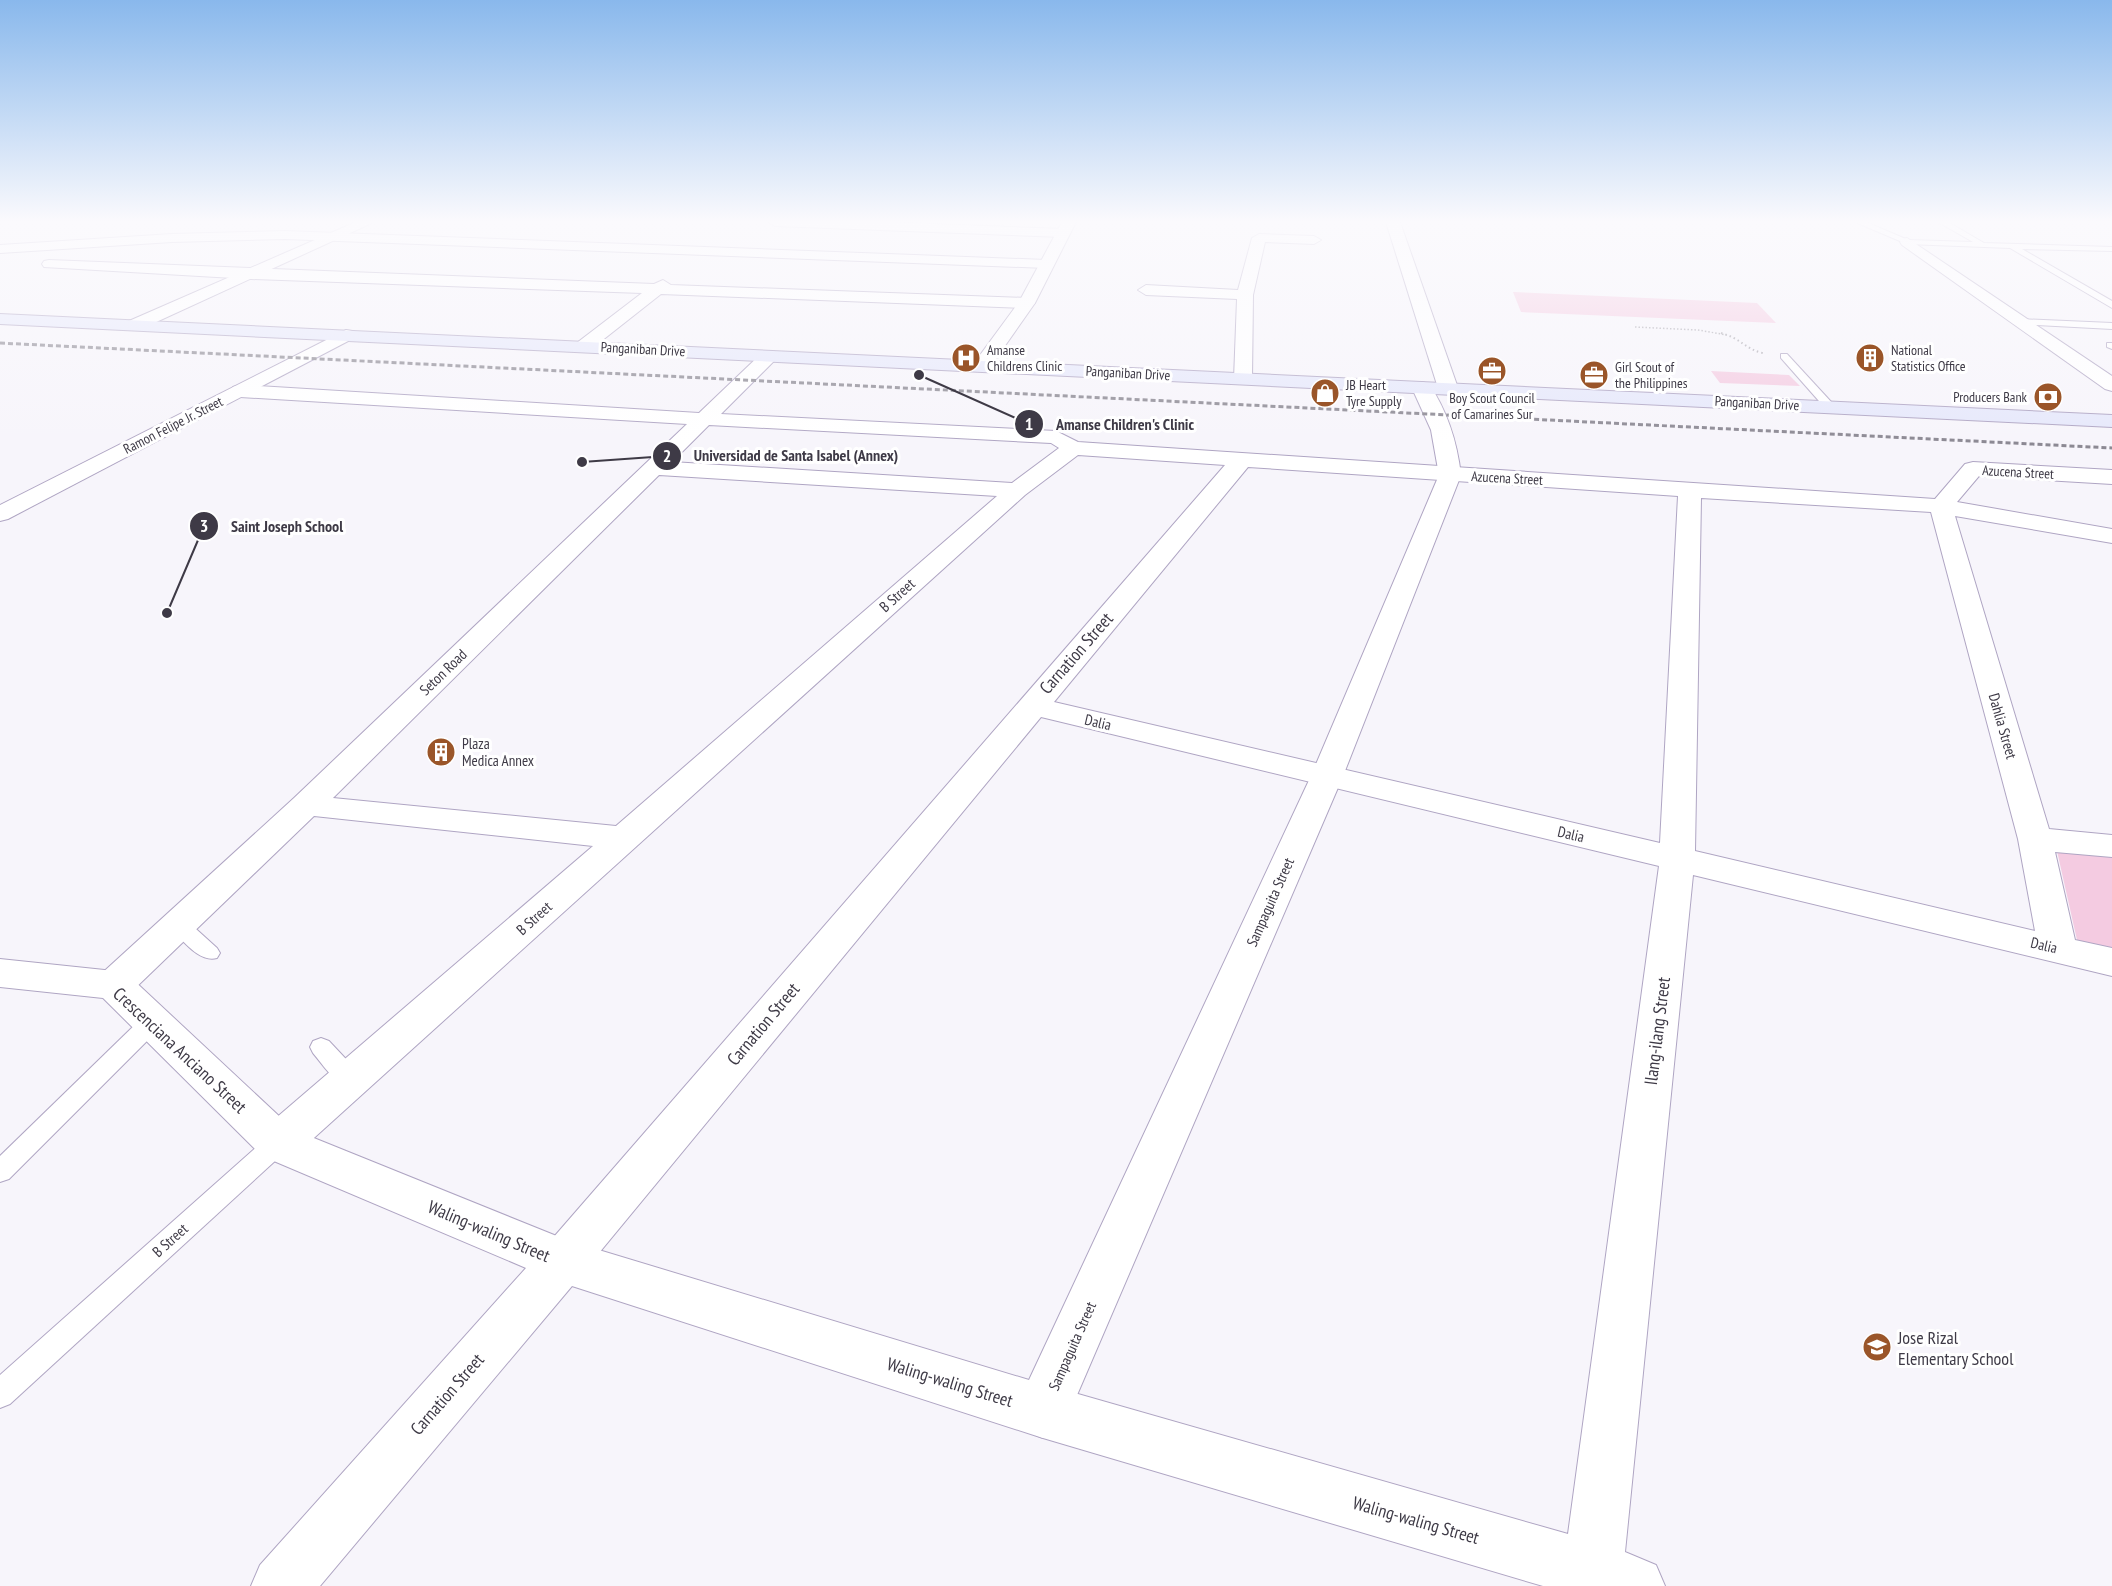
<svg xmlns="http://www.w3.org/2000/svg" width="2112" height="1586" font-family="'PT Sans Narrow',sans-serif">
<style>
.green{fill:#f4cbe1}
.lines{fill:none;stroke-linecap:round;stroke-linejoin:round}
.service-casing{stroke:#afa5c3;stroke-width:2}
.minor-casing{stroke:#afa5c3;stroke-width:2}
.tertiary-casing{stroke:#afa5c3;stroke-width:2}
.secondary-casing{stroke:#afa5c3;stroke-width:2}
.path-far1{stroke:#acaab2;stroke-width:1.5;stroke-dasharray:1.5 2;stroke-linecap:butt}
.path{stroke:#acaab2;stroke-width:2;stroke-dasharray:1.5 3;stroke-linecap:butt}
.service{fill:#fff;fill-rule:evenodd}
.minor{fill:#fff;fill-rule:evenodd}
.tertiary{fill:#fff;fill-rule:evenodd}
.secondary{fill:#e6e8fb;fill-rule:evenodd}
.rail{stroke:#8c8993;stroke-width:3;stroke-dasharray:5 3;stroke-linecap:butt}
.labels{text-anchor:middle;dominant-baseline:central;stroke-width:6;stroke-linejoin:round;paint-order:stroke}
.far-street-label{font-size:14px;fill:#3e3a46;stroke:#fff}
.far-poi-label{font-size:14px;fill:#3e3a46;stroke:#fff;text-anchor:start}
.street-label{font-size:15px;fill:#3e3a46;stroke:#fff}
.poi-label{font-size:15px;fill:#3e3a46;stroke:#fff;text-anchor:start}
.near-street-label{font-size:18px;fill:#3e3a46;stroke:#fff}
.near-poi-label{font-size:18px;fill:#3e3a46;stroke:#fff;text-anchor:start}
.leader{fill:none;stroke:#3e3a46;stroke-width:2}
.callout-dot{fill:#3e3a46;stroke:#fff;stroke-width:2}
.mark-label{font-size:18px;text-anchor:middle;font-weight:bold;fill:#fff}
.callout-label{font-size:16px;text-anchor:middle;font-weight:bold;fill:#3e3a46;stroke:#fff;stroke-width:6;stroke-linejoin:round;paint-order:stroke}
</style>
<rect width="100%" height="100%" fill="#f7f5fb"/>
<g class="green">
<polygon points="1513,292 1757,303 1776,323 1521,312"/>
<polygon points="1711,371 1789,375 1800,386 1720,383"/>
<polygon points="2057,851 2112,856 2112,950 2077,940"/>
</g>
<g class="lines">
<g class="service-casing">
<g id="service">
<polygon points="1855,222 1866,222 1908,240 1973,242 1938,222 1948,222 1984,243 2112,247 2112,251 2022,249 2112,301 2112,308 2010,248 1907,244"/>
<polygon points="2019,319 2112,323 2112,329 2016,324 2016,320"/>
<polygon points="2107,343 2112,343 2112,349 2107,347"/>
<polygon points="1781,354 1787,354 1834,405 1834,409 1826,409 1781,358"/>
<path d="M178,917L185,919L217,948L220,953L217,958C199,963 183,940 171,929L168,924L171,919Z"/>
<polygon points="151,1015 159,1017 162,1023 159,1029 9,1179 0,1182 0,1156 143,1017"/>
<path d="M321,1038L329,1041L360,1074L364,1080L360,1086C340,1093 325,1067 313,1053L310,1047L313,1041Z"/>
<polygon points="278,1133 287,1136 290,1143 287,1150 10,1404 0,1408 0,1375 269,1136"/>
</g>
</g>
<g class="minor-casing">
<g id="minor">
<polygon points="768,222 884,222 1063,229 1070,233 1063,237 775,226"/>
<polygon points="1386,222 1400,222 1458,388 1455,392 1441,392 1438,388"/>
<polygon points="285,231 1046,260 1053,264 1046,268 285,239 172,242 0,253 0,245 172,234"/>
<polygon points="1259,234 1314,236 1321,240 1314,244 1265,242 1253,295 1252,379 1250,383 1236,383 1234,379 1237,299 1146,295 1138,290 1146,285 1238,290 1252,238"/>
<polygon points="1907,238 2112,376 2112,391 2105,389 1902,245 1900,242 1902,239"/>
<polygon points="49,260 654,284 663,280 671,285 1027,298 1035,303 1027,308 661,294 590,350 578,350 575,346 578,342 642,293 251,279 44,267 42,264 44,261"/>
<path d="M769,351L775,352L778,356L775,360L721,414L1056,431L1078,442L1935,499L1965,464L1973,462L2112,470V484L1979,476L1957,502L2112,529V543L1955,516L2049,829L2112,835V857L2055,852L2075,940L2112,948V976L1693,875L1625,1552L1656,1565L1665,1586H1543L1043,1438L1024,1430L1016,1411L1024,1392L1043,1384L1568,1534L1659,866L1041,717L580,1276L563,1283L546,1276L539,1261L546,1246L1225,465L1078,455L1025,495L294,1156L278,1161L262,1156L256,1143L262,1130L593,846L314,816L128,995L114,999L100,995L94,985L100,975L294,798L687,424L240,397L233,395L230,391L233,387L240,385L699,413L763,352ZM709,425L1051,443L1059,448L1012,483L672,462ZM1248,467L1678,496L1660,843L1054,702ZM659,475L997,496L616,826L333,798ZM1701,498L1931,512L2018,839L2035,931L1695,851Z"/>
</g>
</g>
<g class="tertiary-casing">
<g id="tertiary">
<polygon points="356,222 374,222 141,329 129,329 126,325 129,321"/>
<polygon points="1062,222 1076,222 1035,303 988,370 974,370 972,366 1019,302"/>
<polygon points="346,330 352,331 355,335 352,339 8,519 0,521 0,505"/>
<path d="M1422,382L1429,384C1448,412 1457,442 1461,475L1343,776L1062,1430L1043,1438L572,1286L320,1586H251L260,1565L526,1268L262,1156L103,998L0,987V959L114,971L128,975L294,1130L569,1241L1029,1380L1311,776L1439,475L1431,430L1412,388L1415,384Z"/>
</g>
</g>
<g class="secondary-casing">
<polygon id="secondary" points="0,314 2112,415 2112,427 0,324"/>
</g>
<polyline class="path-far1" points="1635,327 1698,330 1727,335"/>
<path class="path" d="M1721,333C1740,338 1747,350 1763,353"/>
<use href="#service" class="service"/>
<use href="#minor" class="minor"/>
<use href="#tertiary" class="tertiary"/>
<use href="#secondary" class="secondary"/>
<polyline class="rail" points="0,343 2112,448"/>
</g>
<linearGradient id="sky" x2="0" y2="1"><stop stop-color="#89b8ec"/><stop offset="0.5" stop-color="#fbfafd"/><stop offset="1" stop-color="#fbfafd" stop-opacity="0"/></linearGradient>
<rect width="2112" height="444" fill="url(#sky)"/>
<defs>
<g id="hospital-disc" transform="scale(1.5)"><circle r="9.5" fill="#9a5529" stroke="#fff"/><path d="M-5-5h3v3.5h4V-5h3V5h-3V1.5h-4V5h-3Z" fill="#fff"/></g>
<g id="building-disc" transform="scale(1.5)"><circle r="9.5" fill="#9a5529" stroke="#fff"/><path d="M-4-6H4V6H1V3H-1V6H-4ZM-2.5-4.3h1.7v1.8h-1.7ZM.8-4.3h1.7v1.8H.8ZM-2.5-1h1.7V.8h-1.7ZM.8-1h1.7V.8H.8Z" fill="#fff"/></g>
<g id="office-disc" transform="scale(1.5)"><circle r="9.5" fill="#9a5529" stroke="#fff"/><path d="M-6-3h4V-5.5h4V-3h4V5H-6ZM-1-4.5V-3h2v-1.5ZM-6 0V1H6V0Z" fill="#fff"/></g>
<g id="shop-disc" transform="scale(1.5)"><circle r="9.5" fill="#9a5529" stroke="#fff"/><path d="M-5-2.5h2.3a2.7 3.5 0 0 1 5.4 0H5L5.5 6h-11ZM-1.5-2.5h3a1.5 2.3 0 0 0-3 0Z" fill="#fff"/></g>
<g id="bank-disc" transform="scale(1.5)"><circle r="9.5" fill="#9a5529" stroke="#fff"/><path d="M-6-4H6V4H-6ZM0-2.3a2.3 2.3 0 1 0 0 4.6a2.3 2.3 0 1 0 0-4.6Z" fill="#fff"/></g>
<g id="school-disc" transform="scale(1.5)"><circle r="9.5" fill="#9a5529" stroke="#fff"/><path d="M0-5L7-2L0 1L-7-2ZM-4 1L0 2.5L4 1V4Q0 6-4 4Z" fill="#fff"/></g>
</defs>
<g fill-rule="evenodd">
<use href="#hospital-disc" x="966" y="358"/>
<use href="#building-disc" x="1870" y="358"/>
<use href="#office-disc" x="1492" y="371"/>
<use href="#office-disc" x="1594" y="375"/>
<use href="#shop-disc" x="1325" y="393"/>
<use href="#bank-disc" x="2048" y="397"/>
<use href="#building-disc" x="441" y="752"/>
<use href="#school-disc" x="1877" y="1347"/>
</g>
<g class="labels">
<g class="far-street-label">
<text transform="translate(643 349) rotate(3)">Panganiban Drive</text>
<text transform="translate(1128 373) rotate(3)">Panganiban Drive</text>
<text transform="translate(1757 403) rotate(3)">Panganiban Drive</text>
<text transform="translate(173 425) rotate(-27)">Ramon Felipe Jr. Street</text>
<text transform="translate(2018 472) rotate(3)">Azucena Street</text>
<text transform="translate(1507 478) rotate(3)">Azucena Street</text>
</g>
<g class="far-poi-label">
<text x="987" y="350">Amanse<tspan x="987" dy="16">Childrens Clinic</tspan></text>
<text x="1891" y="350">National<tspan x="1891" dy="16">Statistics Office</tspan></text>
<text x="1615" y="367">Girl Scout of<tspan x="1615" dy="16">the Philippines</tspan></text>
<text x="1346" y="385">JB Heart<tspan x="1346" dy="16">Tyre Supply</tspan></text>
<text x="2027" y="397" text-anchor="end">Producers Bank</text>
<text x="1492" y="398" text-anchor="middle">Boy Scout Council<tspan x="1492" dy="16">of Camarines Sur</tspan></text>
</g>
<g class="street-label">
<text transform="translate(897 595) rotate(-42)">B Street</text>
<text transform="translate(443 672) rotate(-44)">Seton Road</text>
<text transform="translate(1098 722) rotate(13)">Dalia</text>
<text transform="translate(2003 726) rotate(74)">Dahlia Street</text>
<text transform="translate(1571 834) rotate(13)">Dalia</text>
<text transform="translate(1270 902) rotate(-66)">Sampaguita Street</text>
<text transform="translate(534 918) rotate(-42)">B Street</text>
<text transform="translate(2044 945) rotate(13)">Dalia</text>
<text transform="translate(170 1240) rotate(-42)">B Street</text>
<text transform="translate(1072 1346) rotate(-66)">Sampaguita Street</text>
</g>
<g class="poi-label">
<text x="462" y="743">Plaza<tspan x="462" dy="17">Medica Annex</tspan></text>
</g>
<g class="near-street-label">
<text transform="translate(1076 653) rotate(-49)">Carnation Street</text>
<text transform="translate(763 1024) rotate(-50)">Carnation Street</text>
<text transform="translate(1657 1031) rotate(-83)">Ilang-ilang Street</text>
<text transform="translate(180 1050) rotate(43)">Crescenciana Anciano Street</text>
<text transform="translate(489 1231) rotate(23)">Waling-waling Street</text>
<text transform="translate(950 1382) rotate(17)">Waling-waling Street</text>
<text transform="translate(447 1394) rotate(-49)">Carnation Street</text>
<text transform="translate(1416 1520) rotate(16)">Waling-waling Street</text>
</g>
<g class="near-poi-label">
<text x="1898" y="1337">Jose Rizal<tspan x="1898" dy="21">Elementary School</tspan></text>
</g>
</g>
<path class="leader" d="M919 375L1029 424M582 462L667 456M167 613L204 526"/>
<g class="callout-dot">
<circle cx="919" cy="375" r="6"/>
<circle cx="582" cy="462" r="6"/>
<circle cx="167" cy="613" r="6"/>
<circle cx="1029" cy="424" r="15"/>
<circle cx="667" cy="456" r="15"/>
<circle cx="204" cy="526" r="15"/>
</g>
<g class="mark-label">
<text x="1029" y="430">1</text>
<text x="667" y="462">2</text>
<text x="204" y="532">3</text>
</g>
<g class="callout-label">
<text x="1125" y="430">Amanse Children's Clinic</text>
<text x="796" y="461">Universidad de Santa Isabel (Annex)</text>
<text x="287" y="532">Saint Joseph School</text>
</g>
</svg>
